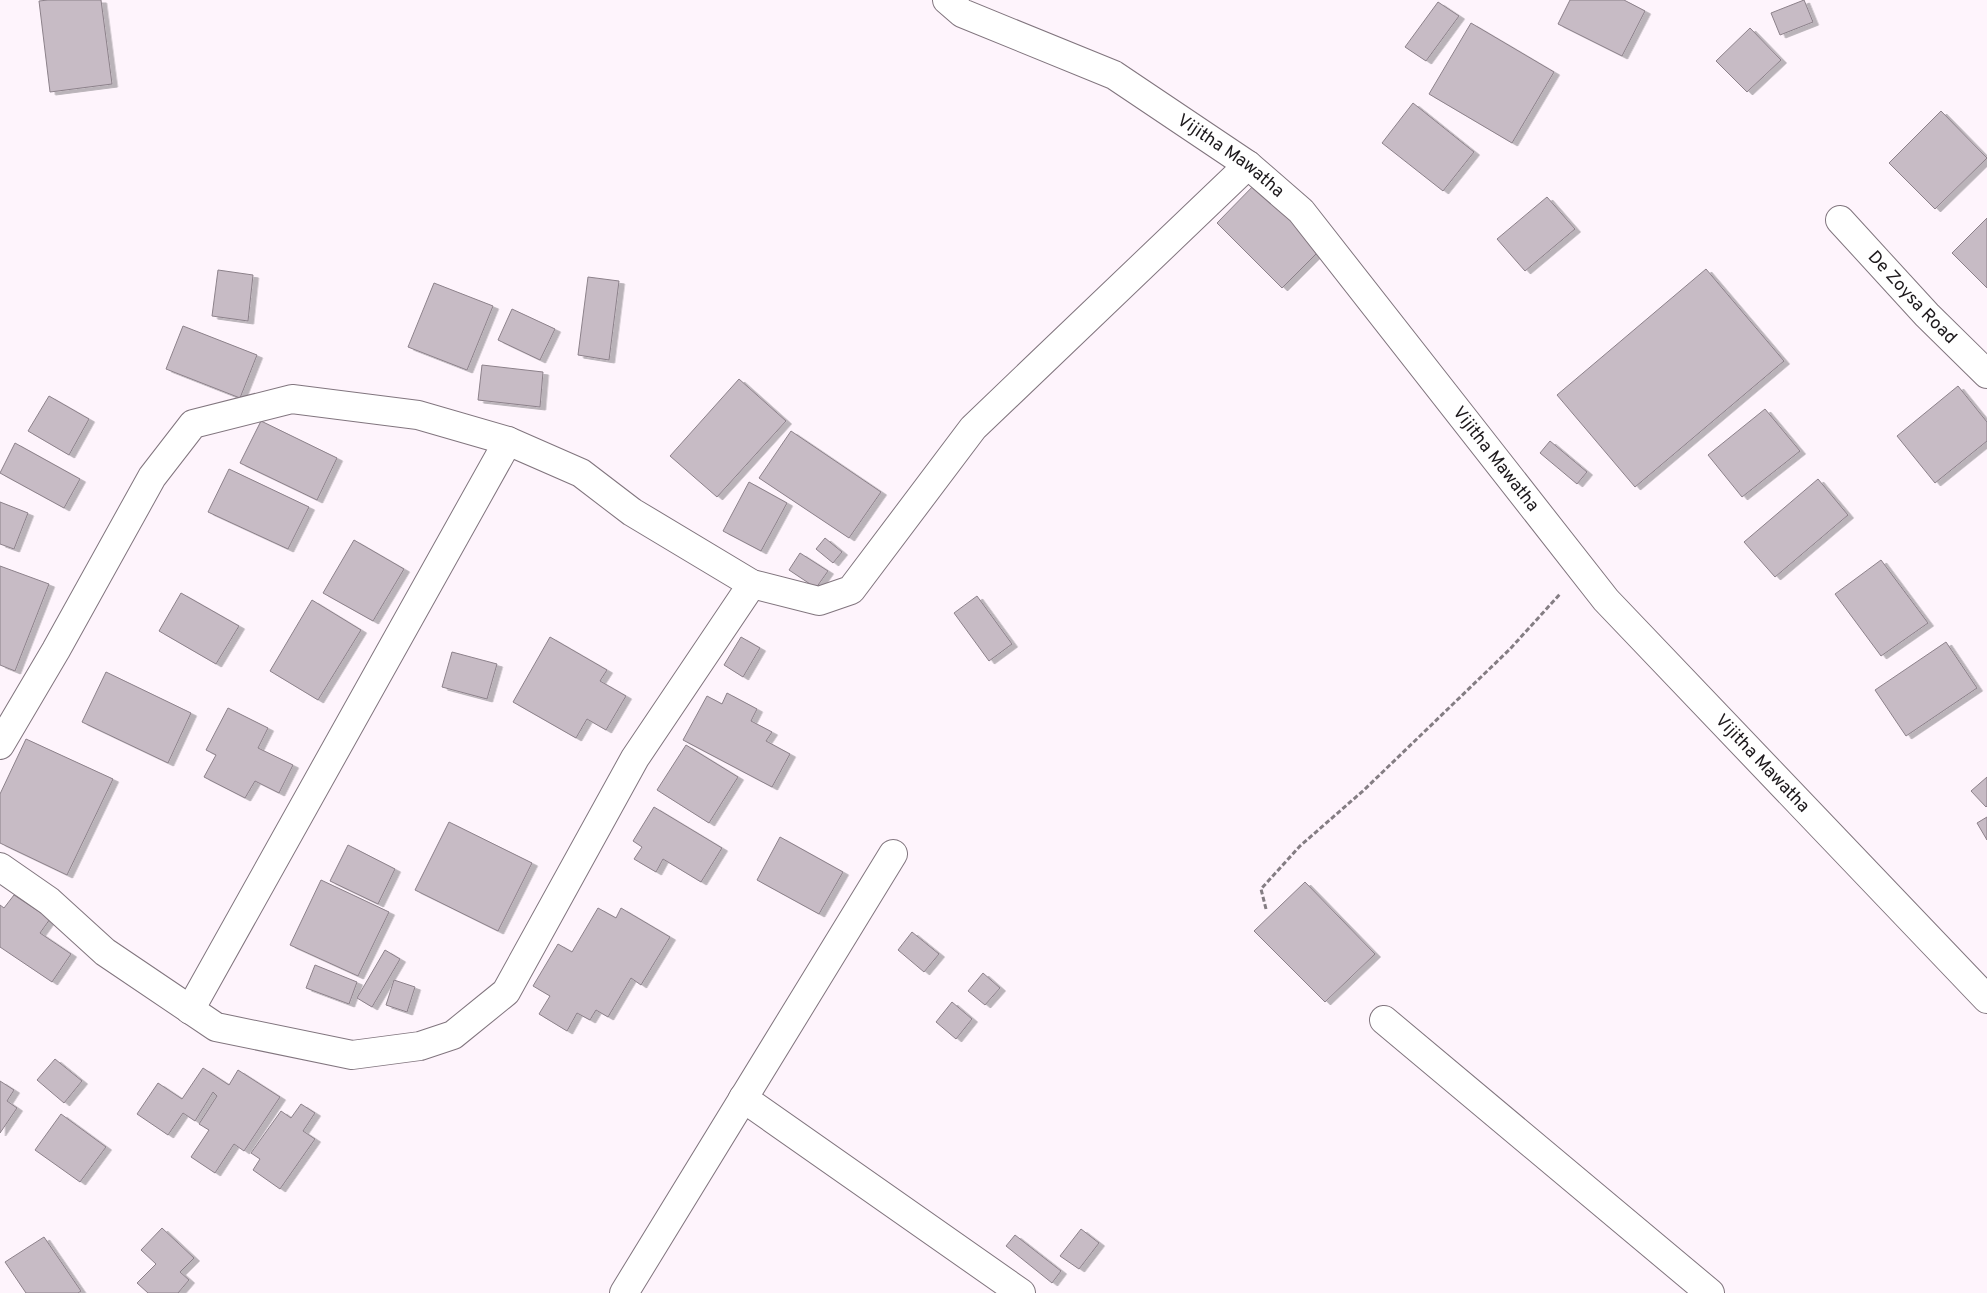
<svg xmlns="http://www.w3.org/2000/svg" width="1987" height="1293" font-family="Overpass,sans-serif">
<style>
.building{fill:#c7bbc5;stroke:#8c818a;filter:url(#shadow)}
.lines{fill:none;stroke-linecap:round;stroke-linejoin:round}
.minor-casing{stroke:#81757e;stroke-width:30}
.path{stroke:#847d83;stroke-width:3;stroke-dasharray:5 2.5;stroke-linecap:butt}
.minor{stroke:#fff;stroke-width:28}
.labels{text-anchor:middle;dominant-baseline:central;stroke-width:4;stroke-linejoin:round;paint-order:stroke}
.street-label{font-size:18px;fill:#1d191c;stroke:#fef4fc}
</style>
<defs>
<filter id="shadow"><feDropShadow dx="5.5" dy="3" stdDeviation="0" flood-color="#0004"/></filter>
</defs>
<rect width="100%" height="100%" fill="#fef4fc"/>
<g class="building">
<polygon points="48,0 101,0 112,84 50,92 39,1"/>
<polygon points="1570,0 1624,0 1645,11 1622,56 1558,24"/>
<polygon points="1804,0 1813,22 1780,35 1771,13"/>
<polygon points="1438,2 1459,16 1426,61 1405,47"/>
<polygon points="1471,23 1554,72 1512,143 1429,94"/>
<polygon points="1750,28 1781,60 1747,92 1716,61"/>
<polygon points="1413,103 1474,152 1443,191 1382,143"/>
<polygon points="1941,111 1987,158 1935,209 1889,163"/>
<polygon points="1260,179 1326,244 1282,288 1217,223"/>
<polygon points="1547,197 1575,229 1525,271 1497,239"/>
<polygon points="1987,218 1987,288 1952,253"/>
<polygon points="1706,269 1784,361 1635,487 1557,395"/>
<polygon points="218,270 253,275 248,321 212,316"/>
<polygon points="588,277 619,281 609,360 578,355"/>
<polygon points="434,283 493,306 467,370 408,347"/>
<polygon points="512,309 555,329 540,360 498,340"/>
<polygon points="183,326 257,355 240,398 166,369"/>
<polygon points="482,365 543,372 540,407 478,400"/>
<polygon points="739,379 786,421 717,497 670,456"/>
<polygon points="1958,386 1987,422 1987,441 1935,483 1897,436"/>
<polygon points="49,396 89,419 69,455 28,431"/>
<polygon points="1765,409 1800,451 1742,497 1708,455"/>
<polygon points="261,421 337,458 317,500 240,463"/>
<polygon points="791,431 881,492 849,538 759,478"/>
<polygon points="1550,441 1587,472 1577,484 1540,453"/>
<polygon points="15,443 80,479 64,508 0,473"/>
<polygon points="229,469 309,507 288,549 208,512"/>
<polygon points="1818,479 1848,515 1775,577 1744,542"/>
<polygon points="749,482 787,503 761,551 723,531"/>
<polygon points="0,502 28,513 14,549 0,544"/>
<polygon points="825,538 842,552 833,563 816,549"/>
<polygon points="354,540 404,569 373,621 323,593"/>
<polygon points="800,553 828,571 816,588 789,570"/>
<polygon points="1881,560 1928,623 1881,656 1835,594"/>
<polygon points="0,566 49,584 15,671 0,665"/>
<polygon points="181,593 239,626 216,664 159,631"/>
<polygon points="977,596 1012,644 989,661 954,613"/>
<polygon points="312,600 361,630 318,700 270,671"/>
<polygon points="550,637 607,670 600,681 626,696 606,730 587,719 576,738 513,702"/>
<polygon points="741,637 760,648 743,677 724,665"/>
<polygon points="1946,642 1977,688 1906,736 1875,690"/>
<polygon points="452,652 497,664 487,699 442,687"/>
<polygon points="106,672 191,713 168,763 82,722"/>
<polygon points="727,693 757,709 751,721 772,732 766,741 790,754 772,787 683,740 707,696 722,704"/>
<polygon points="228,708 268,728 258,748 293,765 279,793 255,781 245,798 204,777 216,755 206,750"/>
<polygon points="26,739 113,779 67,875 0,843 0,794"/>
<polygon points="686,745 738,777 709,823 657,790"/>
<polygon points="1987,777 1987,806 1986,807 1971,791"/>
<polygon points="654,807 722,848 701,882 663,859 656,872 634,859 642,847 633,841"/>
<polygon points="1987,817 1987,840 1977,823"/>
<polygon points="449,822 532,863 498,931 415,890"/>
<polygon points="780,837 843,872 819,914 757,880"/>
<polygon points="348,845 395,869 378,904 330,881"/>
<polygon points="321,880 389,912 358,976 290,945"/>
<polygon points="1305,882 1375,954 1325,1002 1254,931"/>
<polygon points="14,895 50,919 40,933 71,954 52,982 0,947 0,905 4,908"/>
<polygon points="598,908 616,918 621,908 670,937 641,985 631,978 608,1017 596,1010 590,1020 577,1013 567,1031 539,1014 550,996 533,986 558,944 572,952"/>
<polygon points="912,932 939,954 924,972 898,950"/>
<polygon points="385,950 400,959 372,1007 357,998"/>
<polygon points="315,965 357,982 349,1004 306,988"/>
<polygon points="983,973 1000,988 985,1005 968,991"/>
<polygon points="394,980 415,987 407,1012 386,1005"/>
<polygon points="952,1002 972,1019 956,1039 936,1022"/>
<polygon points="55,1059 82,1081 64,1103 37,1080"/>
<polygon points="203,1068 229,1085 238,1070 280,1097 244,1151 234,1144 215,1173 191,1157 209,1130 199,1124 217,1096 213,1092 195,1121 183,1113 168,1135 137,1114 158,1083 182,1099"/>
<polygon points="0,1081 14,1090 7,1101 17,1108 0,1133"/>
<polygon points="301,1104 315,1113 303,1131 315,1139 280,1189 253,1170 260,1159 251,1153 281,1111 291,1118"/>
<polygon points="61,1114 106,1147 80,1182 35,1150"/>
<polygon points="162,1228 194,1258 180,1272 189,1280 178,1293 148,1293 137,1283 156,1264 141,1250"/>
<polygon points="1081,1229 1099,1243 1079,1269 1060,1256"/>
<polygon points="1015,1235 1061,1271 1052,1283 1006,1246"/>
<polygon points="44,1237 81,1291 78,1293 26,1293 5,1262"/>
</g>
<g class="lines">
<g class="minor-casing">
<g id="minor">
<path id="s1" d="M947,0L962,13L1114,75L1248,165L1301,211L1606,600L1987,999"/>
<path id="s2" d="M1840,220L1927,315L1987,374"/>
<polyline points="0,745 56,650 152,477 193,424 292,399 418,415 508,441 581,473 632,512 752,584 819,601 851,590 973,428 1248,165"/>
<polyline points="0,867 49,901 105,952 216,1027 352,1055 420,1046 453,1035 506,992 635,758 752,584"/>
<polyline points="190,1010 508,441"/>
<polyline points="1384,1020 1710,1293"/>
<polyline points="743,1098 1021,1293"/>
<polyline points="624,1293 893,854"/>
</g>
</g>
<polyline class="path" points="1266,909 1261,889 1300,846 1364,790 1510,649 1560,594"/>
<use href="#minor" class="minor"/>
</g>
<g class="labels">
<g class="street-label">
<text stroke="none"><textPath href="#s1" startOffset="326">Vijitha Mawatha</textPath></text>
<text stroke="none"><textPath href="#s2" startOffset="106">De Zoysa Road</textPath></text>
<text stroke="none"><textPath href="#s1" startOffset="731">Vijitha Mawatha</textPath></text>
<text stroke="none"><textPath href="#s1" startOffset="1136">Vijitha Mawatha</textPath></text>
</g>
</g>
</svg>
